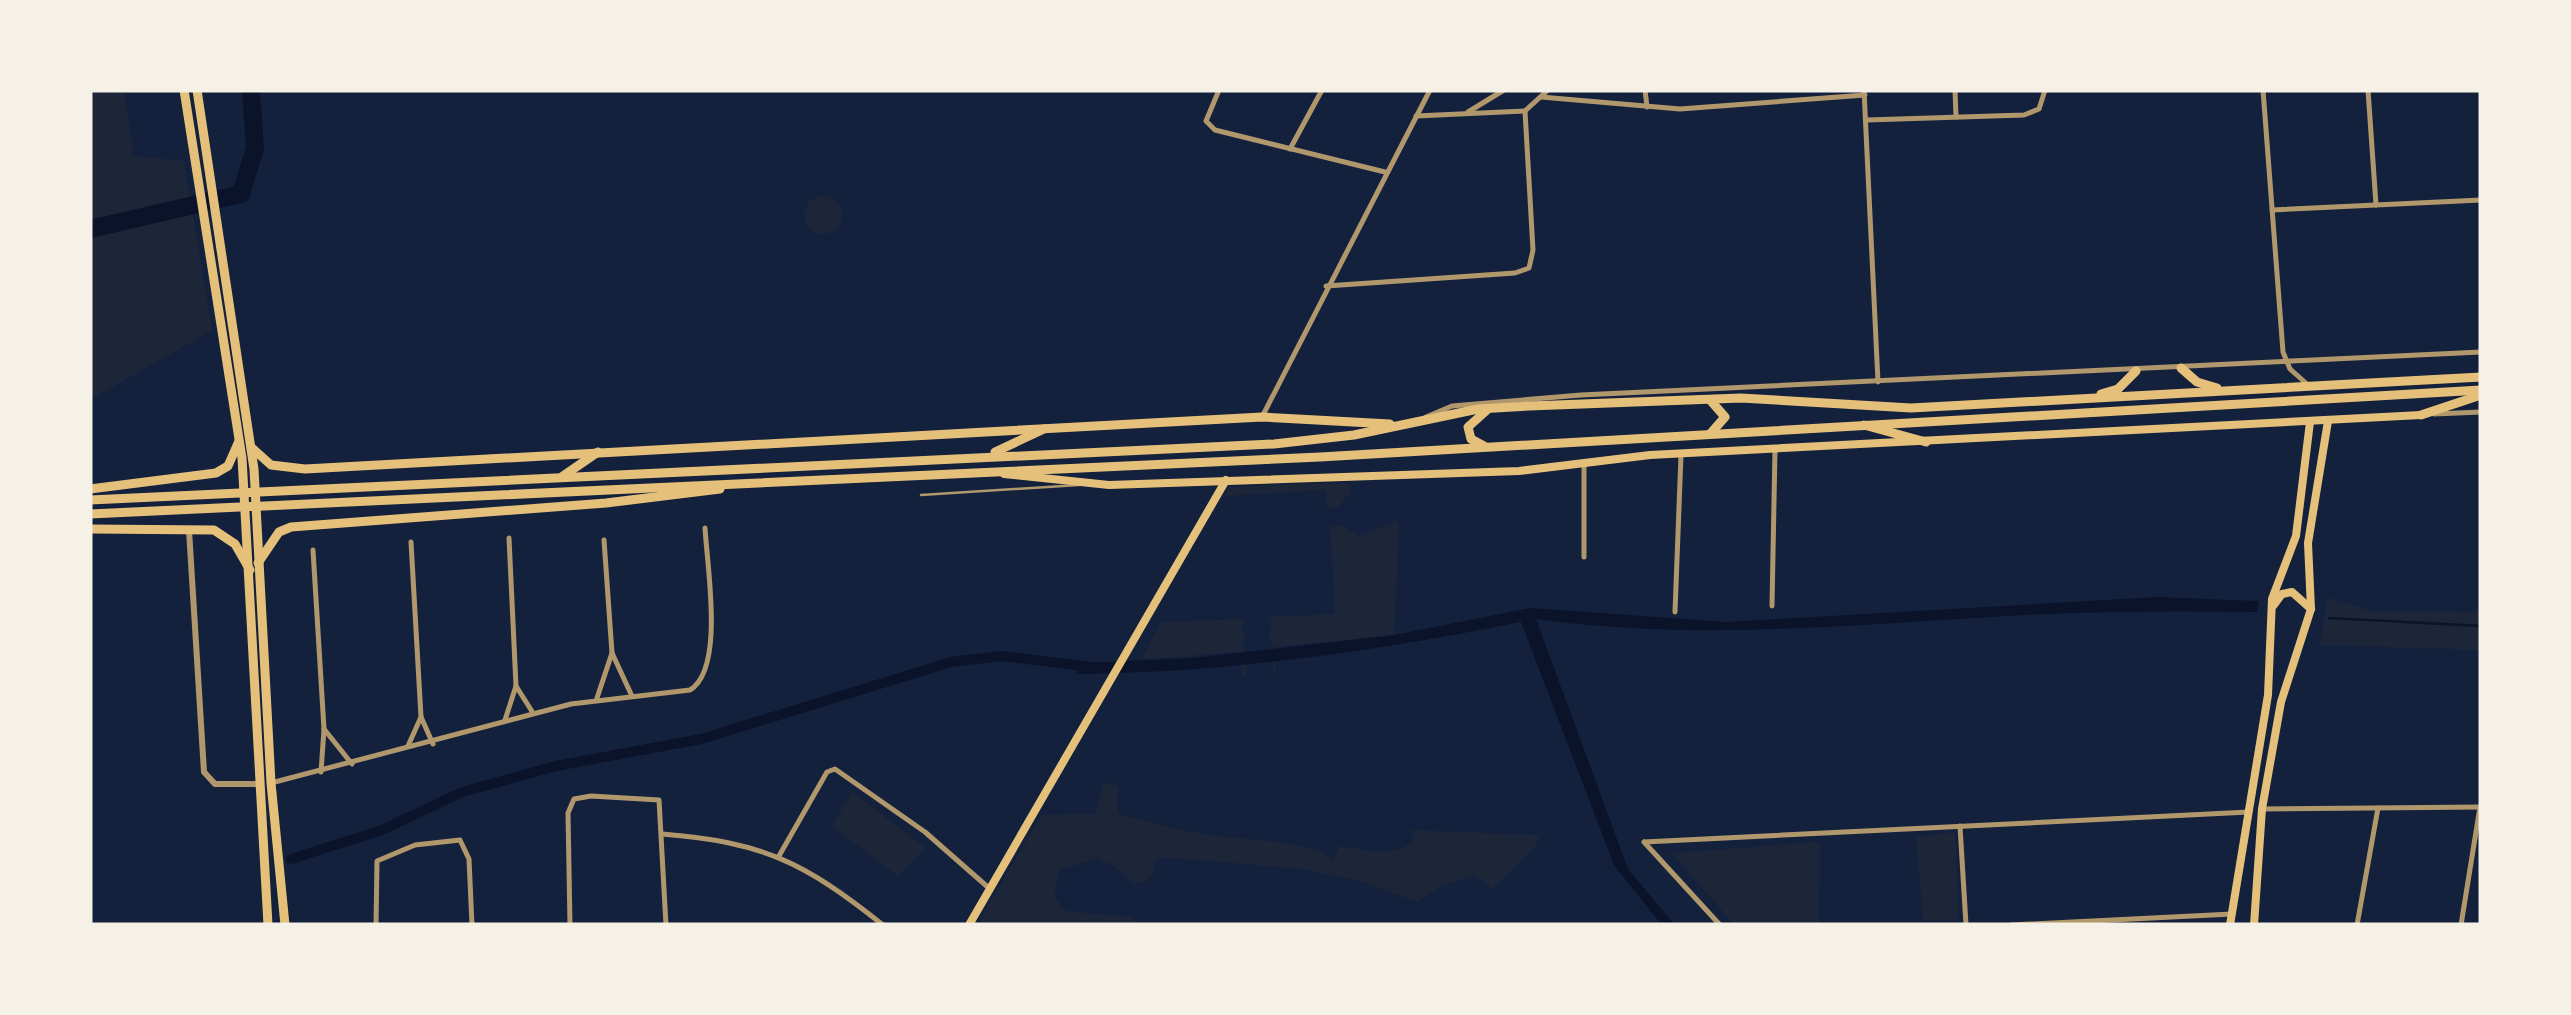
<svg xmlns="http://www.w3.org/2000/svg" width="2571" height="1015" font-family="Overpass,sans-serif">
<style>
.green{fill:#1d2539}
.water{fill:#0b132b}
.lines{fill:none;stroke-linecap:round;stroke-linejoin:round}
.stream{stroke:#0b132b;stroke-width:2.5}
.canal{stroke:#0b132b;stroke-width:10}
.river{stroke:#0b132b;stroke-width:18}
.service{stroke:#b1986c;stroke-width:2.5}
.minor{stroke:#b1986c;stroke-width:5}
.tertiary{stroke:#b1986c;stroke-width:6}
.secondary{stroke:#e5c07b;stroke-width:8}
.primary{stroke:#e5c07b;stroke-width:9}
.trunk{stroke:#e5c07b;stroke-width:9}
</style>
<rect width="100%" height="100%" fill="#14213d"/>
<g class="green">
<polygon points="90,90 124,90 134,156 184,161 212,330 90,400"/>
<circle cx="823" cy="215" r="19"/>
<polygon points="1315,483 1350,484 1351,492 1338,507 1327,509 1325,490 1224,496 1228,487"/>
<polygon points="1395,522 1399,524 1394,635 1275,647 1276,674 1273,675 1273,646 1268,636 1272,627 1267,617 1335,614 1330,527 1341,525 1360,536"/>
<polygon points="2327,597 2371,611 2481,612 2481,650 2320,645"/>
<polygon points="1244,619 1241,629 1246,637 1242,648 1247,654 1246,676 1241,676 1240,652 1142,659 1161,622"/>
<path d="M1104,783L1118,786L1117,813C1153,824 1189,833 1226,837C1263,842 1300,839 1333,859L1340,846C1363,849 1396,860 1413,840L1412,830L1540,835L1535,847L1492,889L1475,875L1443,885L1417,902L1361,881L1302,869L1164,857L1153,861L1154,872L1147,881L1132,884L1116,867L1096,858L1059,871L1054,897L1066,911L1130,917L1142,925H977L1041,815L1095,814Z"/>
<polygon points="852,792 926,848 898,876 832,826"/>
<polygon points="1955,832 1959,919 1923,921 1916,837"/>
<polygon points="1820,842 1819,924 1734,924 1671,853"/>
</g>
<path class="water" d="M2157,597L2259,601L2257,612C2174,611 2090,611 2007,616C1849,625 1694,641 1536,619L1628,869L1675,925H1662L1614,865L1521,622C1375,651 1226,673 1076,674L1081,663L1193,658L1394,635L1530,608L1726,622Z"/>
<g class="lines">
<polyline class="stream" points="2329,618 2481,626"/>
<polyline class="canal" points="291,859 382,830 462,792 556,766 701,739 951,662 1001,656 1091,667"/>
<polyline class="river" points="90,229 241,194 255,148 251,90"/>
<polyline class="service" points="921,495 1079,485"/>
<g class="minor">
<polyline points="1219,90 1206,121 1215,130 1385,172"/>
<polyline points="1645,90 1647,107"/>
<polyline points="1864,90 1878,382"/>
<polyline points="1955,90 1956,117"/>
<polyline points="2263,90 2283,352 2290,369 2307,384"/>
<polyline points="2368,90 2376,205"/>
<polyline points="1541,97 1680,109 1865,95"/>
<polyline points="1468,112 1504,90"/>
<polyline points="1416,116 1525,111"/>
<polyline points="1867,120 2024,115 2039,109 2045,90"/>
<polyline points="1290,149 1322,90"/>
<polyline points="2272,210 2481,200"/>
<polyline points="1326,286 1515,273 1529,268 1533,250 1525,111 1548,90"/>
<polyline points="2434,414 2481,412"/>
<polyline points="1263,415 1430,90"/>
<polyline points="1426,417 1452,406 1581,395 2481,352"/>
<polyline points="1584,462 1584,557"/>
<polyline points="604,540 612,653 631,694"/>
<polyline points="411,542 421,717 433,744"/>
<polyline points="313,550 324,729 321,772"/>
<polyline points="1772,606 1775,449"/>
<polyline points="1675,612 1681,455"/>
<polyline points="516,686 533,713"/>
<polyline points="597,698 612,653"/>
<polyline points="505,720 516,686 509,538"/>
<polyline points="324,729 352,764"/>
<polyline points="408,746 421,717"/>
<path d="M271,783L571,704L690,690C725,669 707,566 705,528"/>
<polyline points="2262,809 2481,807"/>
<polyline points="1960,826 1966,925"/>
<path d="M662,834C763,842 804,862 883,925"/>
<polyline points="1644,842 2249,812"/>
<polyline points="1644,842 1720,925"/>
<polyline points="779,856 827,772 835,769 925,832 990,889"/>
<polyline points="376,925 377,861 415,845 460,840 469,859 472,925"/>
<polyline points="570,925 568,813 574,799 591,796 659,800 666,925"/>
<polyline points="2011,925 2232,914"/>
<polyline points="2357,925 2378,808"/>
<polyline points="2461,925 2480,807"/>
</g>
<polyline class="tertiary" points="189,530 204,772 215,784 260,784"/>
<g class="secondary">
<polyline points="1004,474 1109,485 1519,471 1650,455 2421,415"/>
<polyline points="2274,605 2282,594 2292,592 2311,609"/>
<polyline points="969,925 1226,480"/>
<polyline points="2230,925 2268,695 2272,599 2296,536 2310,422"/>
<polyline points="2254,925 2262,809 2281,702 2311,609 2308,543 2328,421"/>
</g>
<g class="primary">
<polyline points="184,90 242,458 268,925"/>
<polyline points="197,90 254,469 271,783 285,925"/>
<polyline points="252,448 271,465 305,469 1262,417 1390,424"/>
</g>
<g class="trunk">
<polyline points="2181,368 2197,382 2217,388"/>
<polyline points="2101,394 2118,389 2136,371"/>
<polyline points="2421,415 2481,395"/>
<polyline points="1864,425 1926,442"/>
<polyline points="1711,433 1725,417 1711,401"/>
<polyline points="1484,446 1471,439 1468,427 1487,410"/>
<polyline points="995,452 1044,429"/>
<polyline points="563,476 598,452"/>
<polyline points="90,489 216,473 228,466 239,441"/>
<polyline points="90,500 1274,444 1354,435 1478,409 1529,406 1741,398 1911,408 2481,377"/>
<polyline points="90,514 1320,457 2481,390"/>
<polyline points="90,529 214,530 235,544 250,570"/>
<polyline points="258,563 279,532 291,527 606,503 720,489"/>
</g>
</g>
<rect width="2571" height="1015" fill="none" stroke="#f6f1e7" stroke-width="185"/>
</svg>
